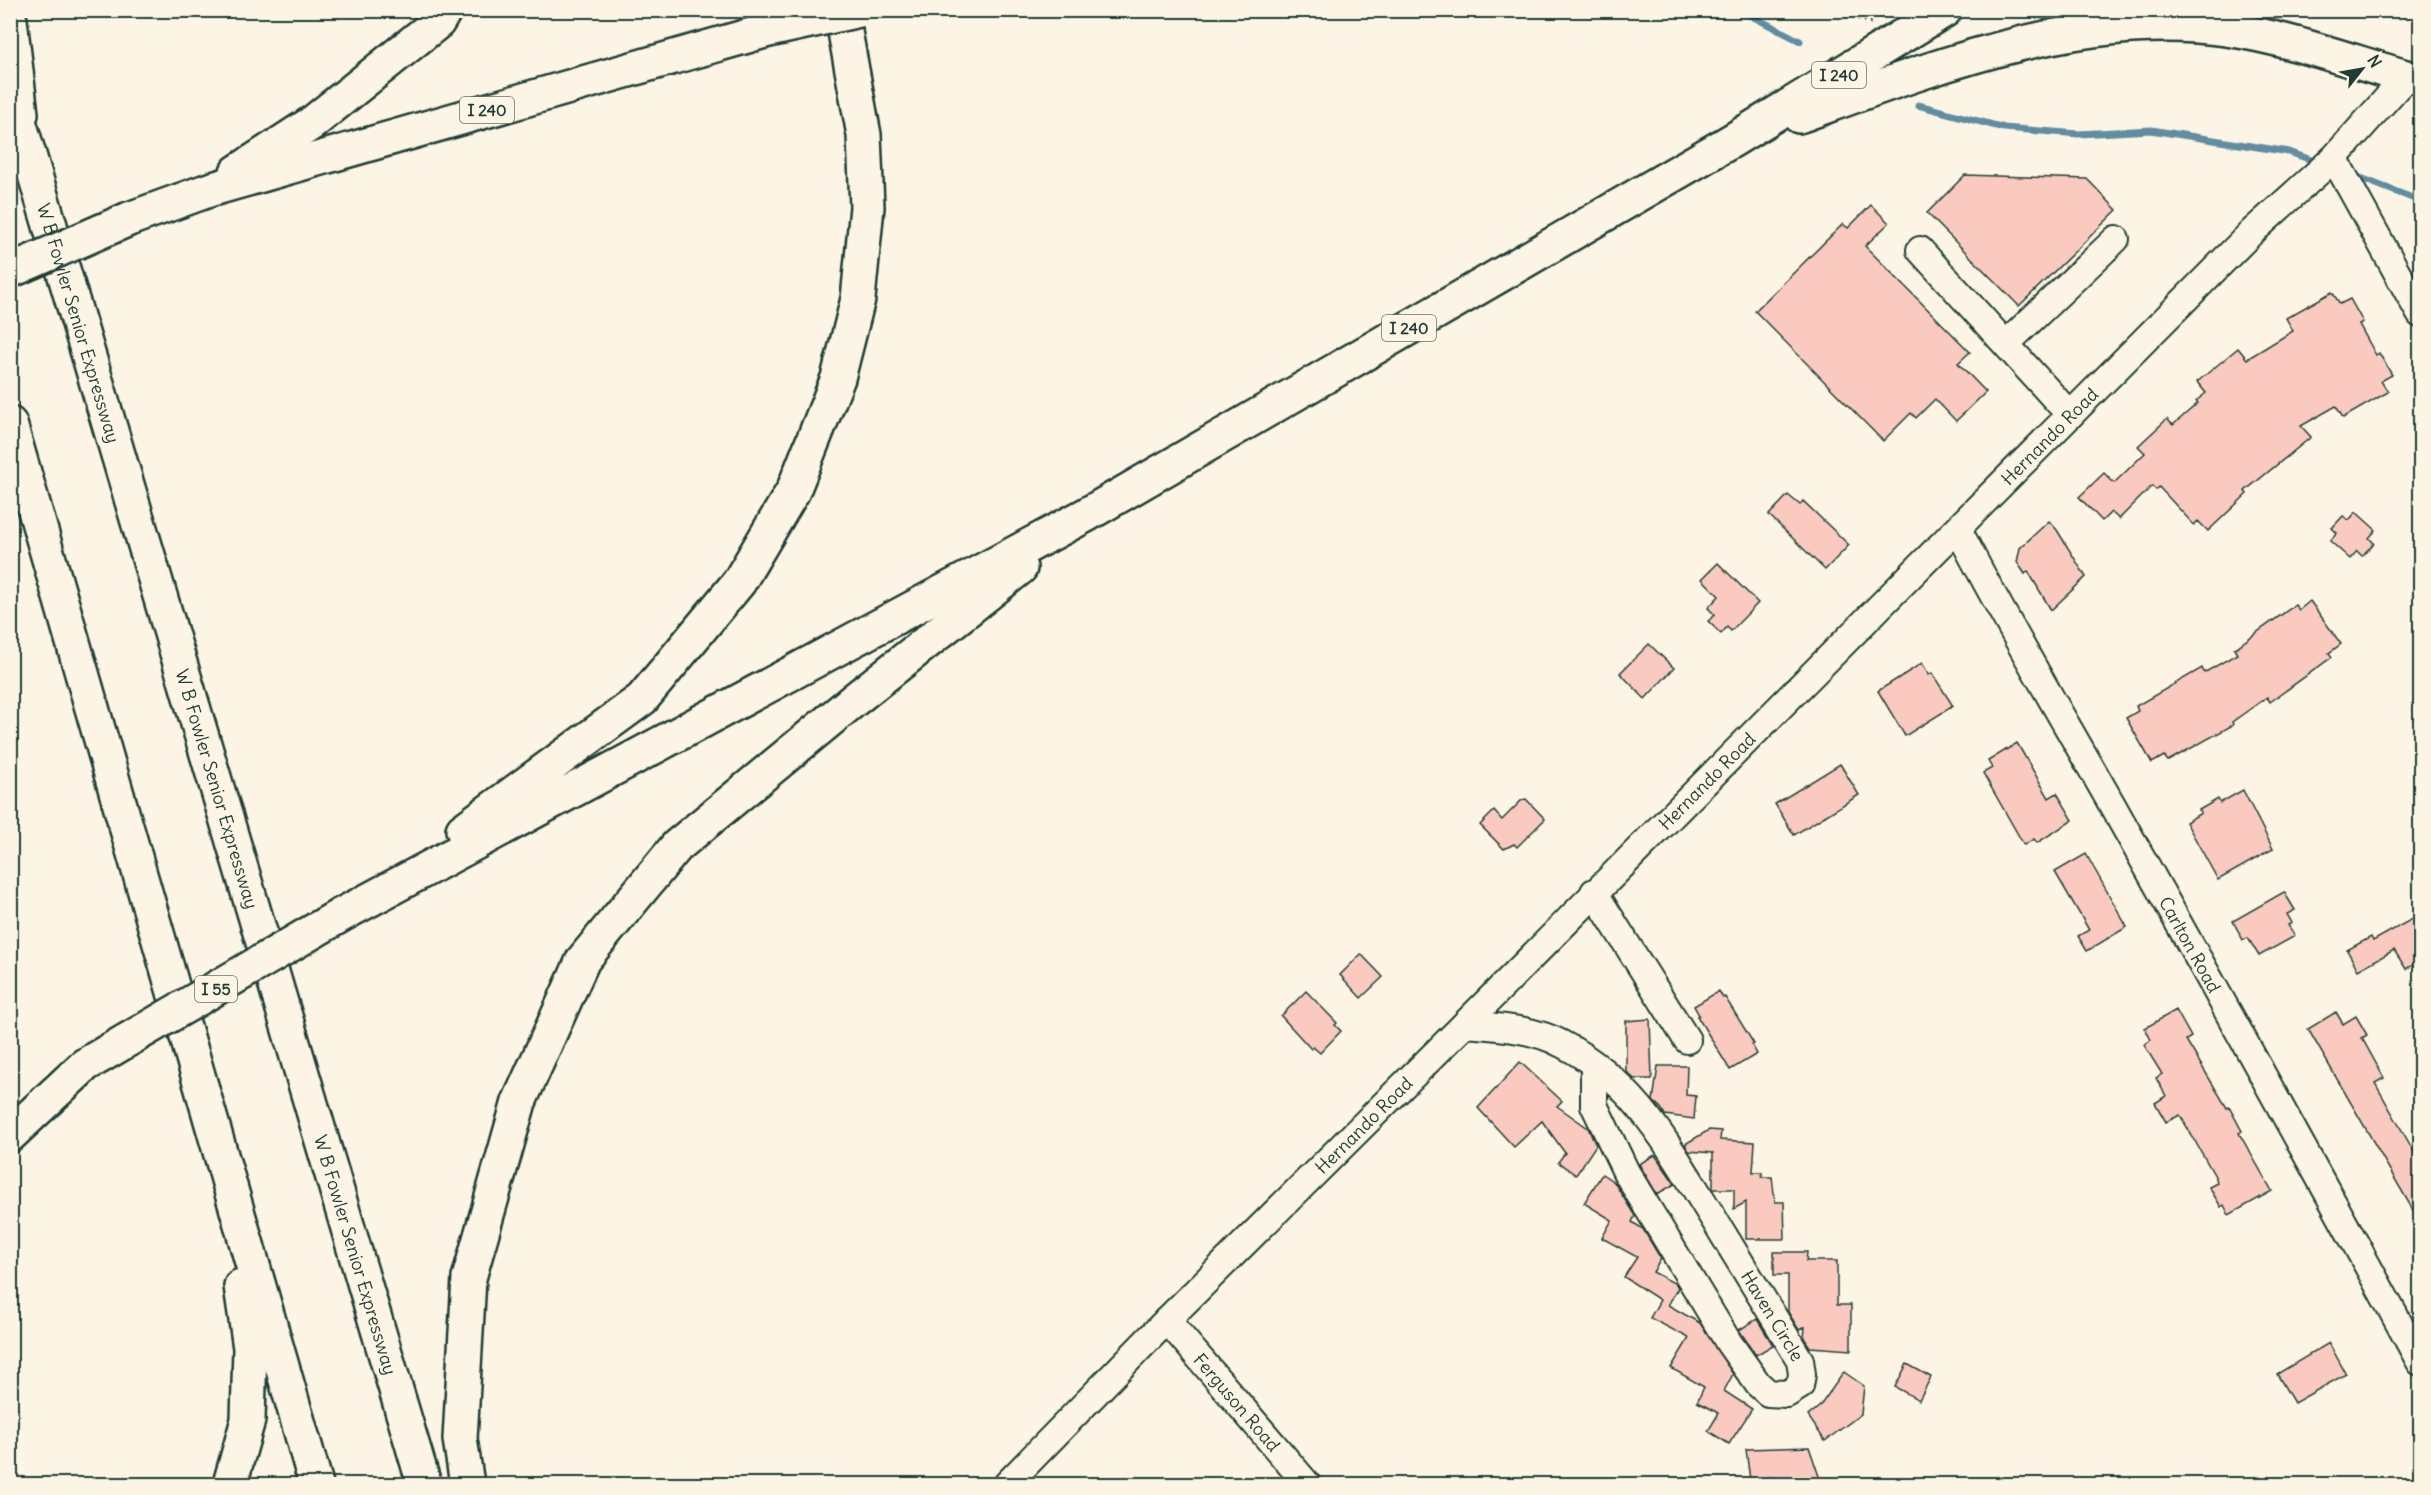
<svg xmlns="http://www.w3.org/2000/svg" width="2431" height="1495" font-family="Delius,sans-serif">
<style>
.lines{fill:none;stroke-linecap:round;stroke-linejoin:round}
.stream{stroke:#608da2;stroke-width:7}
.building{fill:#facac0;stroke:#1f3d34;stroke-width:1.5}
.minor-casing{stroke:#1f3d34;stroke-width:30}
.highway-casing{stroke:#1f3d34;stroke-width:38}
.path{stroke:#1f3d34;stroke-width:4;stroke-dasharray:1.5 4.5;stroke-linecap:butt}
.minor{stroke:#fcf5e5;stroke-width:26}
.highway{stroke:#fcf5e5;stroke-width:33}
.highway-bridge-casing{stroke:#1f3d34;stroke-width:38;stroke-linecap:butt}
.highway-bridge{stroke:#fcf5e5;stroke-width:33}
.labels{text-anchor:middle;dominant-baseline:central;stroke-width:4.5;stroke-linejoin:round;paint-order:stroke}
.shield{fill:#fcf5e5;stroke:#617469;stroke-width:1.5}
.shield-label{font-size:16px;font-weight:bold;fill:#1f3d34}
.street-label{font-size:18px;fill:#1f3d34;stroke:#fcf5e5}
</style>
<rect width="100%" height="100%" fill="#fcf5e5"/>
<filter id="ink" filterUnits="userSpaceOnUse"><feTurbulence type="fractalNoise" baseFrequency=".0167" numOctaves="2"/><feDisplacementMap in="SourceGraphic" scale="12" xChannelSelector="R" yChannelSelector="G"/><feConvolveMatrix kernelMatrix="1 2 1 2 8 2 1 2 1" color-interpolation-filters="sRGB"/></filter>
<g filter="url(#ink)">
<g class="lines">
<g class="stream">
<polyline points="1740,10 1800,41"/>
<polyline points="1918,105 2004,128 2079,134 2151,130 2289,152 2320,163"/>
<polyline points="2353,175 2420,201"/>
</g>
</g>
<g class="building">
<polygon points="1965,175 2087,179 2117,210 2019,306 1927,213"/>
<polygon points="1871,205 1889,223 1865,246 1970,352 1958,363 1986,392 1956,421 1935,399 1916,418 1911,413 1883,441 1755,311 1843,224 1848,228"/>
<polygon points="2332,292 2340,304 2350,299 2363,322 2359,324 2376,355 2379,353 2392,375 2381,381 2388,392 2343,418 2336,406 2301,426 2311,437 2245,491 2247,494 2208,531 2198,521 2194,525 2159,487 2156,490 2152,486 2119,519 2111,512 2102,521 2079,497 2104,473 2114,483 2145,453 2138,446 2167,419 2173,425 2198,403 2196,401 2206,393 2197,382 2238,348 2247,359 2293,331 2286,318"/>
<polygon points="1788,495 1800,505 1803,501 1849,545 1825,570 1769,515"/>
<polygon points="2356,512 2376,530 2369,538 2374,543 2362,556 2357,551 2350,559 2330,541 2337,533 2332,528 2343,516 2349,520"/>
<polygon points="2049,521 2057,530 2086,577 2051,610 2028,571 2025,574 2017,562 2020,548"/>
<polygon points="1718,563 1758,603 1731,631 1727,627 1721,634 1708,621 1715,615 1708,608 1719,596 1702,579"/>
<polygon points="2310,601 2341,644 2329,653 2332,657 2270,702 2267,697 2232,722 2233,725 2168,761 2164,756 2152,763 2126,718 2138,711 2136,706 2202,668 2204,673 2237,654 2234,649 2295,605 2299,610"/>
<polygon points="1649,644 1674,668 1645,699 1620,673"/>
<polygon points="1922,663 1929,675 1932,673 1953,706 1905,736 1878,691"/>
<polygon points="2017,743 2049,798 2057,793 2073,820 2037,843 2034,839 2024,845 1983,773 1992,768 1988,761"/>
<polygon points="1840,764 1859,795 1794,835 1775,804"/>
<polygon points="2243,790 2273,849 2218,880 2186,822 2201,813 2199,810 2218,799 2220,803"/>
<polygon points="1526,799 1545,819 1517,847 1514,844 1504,849 1480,825 1494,811 1502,820 1522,800"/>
<polygon points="2086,854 2127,927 2087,951 2078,936 2089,930 2055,872"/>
<polygon points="2284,892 2295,910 2287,914 2292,923 2288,925 2295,936 2259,956 2248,938 2243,940 2233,921"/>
<polygon points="2421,914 2421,960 2406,969 2394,950 2358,970 2347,950 2371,937 2373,941"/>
<polygon points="1361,954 1383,977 1361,998 1340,975"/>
<polygon points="1306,991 1337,1023 1335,1025 1341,1031 1320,1053 1313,1047 1311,1049 1281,1016"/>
<polygon points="1719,991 1723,998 1725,997 1754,1044 1752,1045 1757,1054 1730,1070 1697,1016 1699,1015 1694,1006"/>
<polygon points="2176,1010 2191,1037 2186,1040 2227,1108 2229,1107 2242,1131 2239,1133 2272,1191 2229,1215 2224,1205 2221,1207 2209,1187 2217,1183 2216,1178 2180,1115 2166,1122 2155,1103 2166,1096 2156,1078 2162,1074 2144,1045 2151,1040 2145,1028"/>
<polygon points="2336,1012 2343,1024 2356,1016 2367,1035 2362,1038 2384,1078 2375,1083 2421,1164 2421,1224 2308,1029"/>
<polygon points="1650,1019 1652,1079 1634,1079 1626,1071 1626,1021"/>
<polygon points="1520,1062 1562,1101 1557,1106 1588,1128 1596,1145 1576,1175 1558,1162 1565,1153 1542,1121 1514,1147 1478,1108"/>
<polygon points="1658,1066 1687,1066 1686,1095 1696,1096 1694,1119 1665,1115 1661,1108 1653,1101"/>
<polygon points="1709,1130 1721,1131 1720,1140 1755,1142 1753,1172 1762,1172 1762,1177 1772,1177 1775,1202 1784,1202 1785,1239 1746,1239 1746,1202 1734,1209 1734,1189 1713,1189 1713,1153 1689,1151 1685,1144"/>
<polygon points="1655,1155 1675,1184 1657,1194 1639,1164"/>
<polygon points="1602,1174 1614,1182 1635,1216 1632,1222 1643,1229 1661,1259 1653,1272 1676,1284 1678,1288 1668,1305 1700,1323 1733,1374 1724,1391 1752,1409 1729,1444 1708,1431 1719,1413 1697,1402 1704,1387 1671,1368 1689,1338 1650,1318 1660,1300 1624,1277 1637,1257 1602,1238 1612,1220 1584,1203"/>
<polygon points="1774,1252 1807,1252 1806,1261 1837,1261 1837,1305 1851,1305 1851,1350 1810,1347 1804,1338 1805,1327 1799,1330 1788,1312 1788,1275 1774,1275"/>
<polygon points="1757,1319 1773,1345 1756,1355 1739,1330"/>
<polygon points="2329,1343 2346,1374 2294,1403 2277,1374"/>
<polygon points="1907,1364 1931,1377 1919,1400 1895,1387"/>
<polygon points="1844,1372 1864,1386 1861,1414 1825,1441 1808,1416 1820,1406"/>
<polygon points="1809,1447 1822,1485 1770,1485 1770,1477 1750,1480 1746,1449"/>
</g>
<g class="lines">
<g class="minor-casing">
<g id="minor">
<polyline points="2334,158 2420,314"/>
<polyline points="1920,250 2070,415"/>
<polyline points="2007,343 2116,239"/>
<path id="s1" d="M1958,529C2008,627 2065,721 2119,817C2221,998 2321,1180 2420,1362"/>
<polyline points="1594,892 1687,1040"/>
<path id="s2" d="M1465,1024C1497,1027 1533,1028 1562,1044C1636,1082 1670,1149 1712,1216C1741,1264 1771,1312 1800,1360L1802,1374L1800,1386L1787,1394L1768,1393L1758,1384L1729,1343L1626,1172L1594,1105V1065"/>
<path id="s3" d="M1167,1320L1307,1484"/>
<path id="s4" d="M1007,1484L1167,1320L1465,1024L2252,232L2334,158L2406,77"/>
</g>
</g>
<g class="highway-casing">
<g id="highway">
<polyline points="10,20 21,114"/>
<path id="s5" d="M10,91L424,1484"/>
<path d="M1799,116C1934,67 2080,9 2226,29C2288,38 2347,60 2406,77"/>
<polyline points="237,172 312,123 438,22 445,10"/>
<polyline points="129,219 209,190 765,31"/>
<polyline points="10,424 316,1484"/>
<polyline points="463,830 642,699 739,582 793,491 838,378 858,299 867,207 864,135 841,10"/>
<polyline points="341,915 1086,515 1733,140 1945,10"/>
<polyline points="10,1135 85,1065"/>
<polyline points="230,1484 248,1420 250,1348 241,1286"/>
<polyline points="467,1484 460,1439 469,1278 519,1102 583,960 677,846 854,700 1020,568"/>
</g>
</g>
<polyline class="path" points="1836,10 1872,23"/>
<use href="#minor" class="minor"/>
<use href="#highway" class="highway"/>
<g class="highway-bridge-casing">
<g id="highway-bridge">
<polyline points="765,31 860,10"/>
<polyline points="10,271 129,219"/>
<polyline points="90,1062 341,915"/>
</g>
</g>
<use href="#highway-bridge" class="highway-bridge"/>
</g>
</g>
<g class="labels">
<g class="shield">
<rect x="1812" y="62" width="54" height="26" rx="4.5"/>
<rect x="460" y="97" width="54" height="26" rx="4.5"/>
<rect x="1382" y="315" width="54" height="26" rx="4.5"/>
<rect x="195" y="976" width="42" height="26" rx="4.5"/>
</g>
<g class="shield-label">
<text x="1839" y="75">I 240</text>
<text x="487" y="110">I 240</text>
<text x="1409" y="328">I 240</text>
<text x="216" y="989">I 55</text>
</g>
<g class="street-label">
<text stroke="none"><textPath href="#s5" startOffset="242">W B Fowler Senior Expressway</textPath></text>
<text stroke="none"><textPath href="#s4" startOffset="1478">Hernando Road</textPath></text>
<text stroke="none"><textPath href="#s4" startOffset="992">Hernando Road</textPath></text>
<text stroke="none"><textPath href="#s5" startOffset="728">W B Fowler Senior Expressway</textPath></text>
<text stroke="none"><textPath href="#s1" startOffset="476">Carlton Road</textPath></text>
<text stroke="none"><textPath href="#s4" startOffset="506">Hernando Road</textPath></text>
<text stroke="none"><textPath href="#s5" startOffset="1214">W B Fowler Senior Expressway</textPath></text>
<text stroke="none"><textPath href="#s2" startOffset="448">Haven Circle</textPath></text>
<text stroke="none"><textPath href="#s3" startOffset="108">Ferguson Road</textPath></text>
</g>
</g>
<rect width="2431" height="1495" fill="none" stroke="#fcf5e5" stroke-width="36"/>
<rect x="18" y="18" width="2395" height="1459" fill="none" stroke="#1f3d34" stroke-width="2" filter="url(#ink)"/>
<g transform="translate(2362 69) rotate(59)" stroke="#fcf5e5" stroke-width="4.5" paint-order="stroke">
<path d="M0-4.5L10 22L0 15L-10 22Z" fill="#1f3d34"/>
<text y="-9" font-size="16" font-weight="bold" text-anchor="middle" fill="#1f3d34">N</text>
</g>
</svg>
